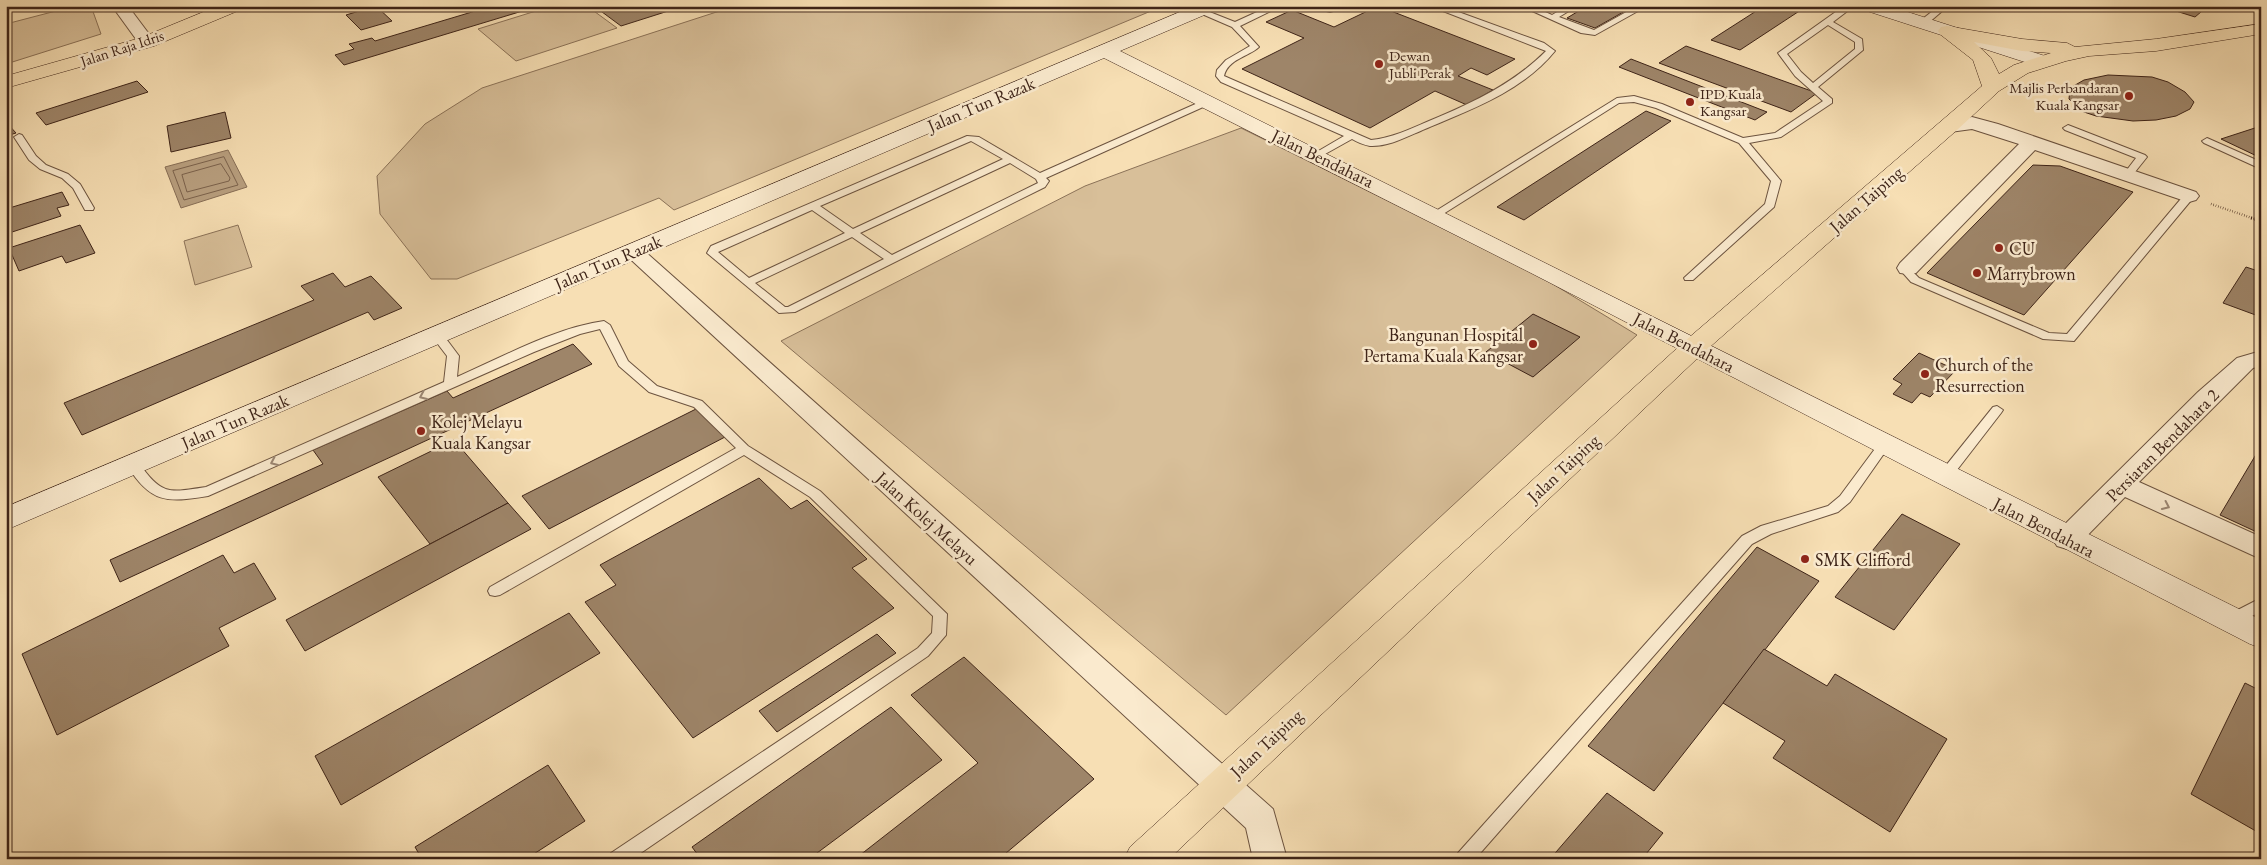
<svg xmlns="http://www.w3.org/2000/svg" width="2267" height="865" font-family="'EB Garamond',serif">
<style>
.green{fill:#d8bf99;stroke:#8b7258}
.water{fill:#b89f7f;stroke:#876e56}
.lines{fill:none;stroke-linecap:round;stroke-linejoin:round}
.shore{stroke:#7b624c;stroke-width:1}
.building{fill:#9e8569;stroke:#3e2418}
.lane-casing{stroke:#6c533f;stroke-width:2}
.street-casing{stroke:#6c533f;stroke-width:2}
.secondary-casing{stroke:#3e2418;stroke-width:1}
.primary-casing{stroke:#3e2418;stroke-width:1}
.highway-casing{stroke:#3e2418;stroke-width:1}
.path-far1{stroke:#3e2418;stroke-width:2.5;stroke-dasharray:0.5 2;stroke-linecap:butt}
.path{stroke:#3e2418;stroke-width:3;stroke-dasharray:1 2.5;stroke-linecap:butt}
.lane{fill:#faeace;fill-rule:evenodd}
.street{fill:#faeace;fill-rule:evenodd}
.secondary{fill:#faeace;fill-rule:evenodd}
.primary{fill:#f7dfb4;fill-rule:evenodd}
.highway{fill:#f7dfb4;fill-rule:evenodd}
.oneway{stroke:#9c8773}
.poi-dot{fill:#8f2418;stroke:#faeace;stroke-width:2}
.labels{text-anchor:middle;dominant-baseline:central;stroke-width:5;stroke-linejoin:round;paint-order:stroke}
.far-street-label{font-size:15px;fill:#3e2418;stroke:#faeace}
.far-poi-label{font-size:15px;fill:#3e2418;stroke:#faeace;text-anchor:start}
.street-label{font-size:18px;fill:#3e2418;stroke:#faeace}
.poi-label{font-size:18px;fill:#3e2418;stroke:#faeace;text-anchor:start}
</style>
<rect width="100%" height="100%" fill="#f7dfb4"/>
<filter id="stains"><feTurbulence type="fractalNoise" baseFrequency=".004" numOctaves="4"/><feColorMatrix values="0 0 0 0 .2 0 0 0 0 .09 0 0 0 0 .02 0 0 0 .5 -.17"/></filter>
<radialGradient id="worn" r=".72"><stop offset=".6" stop-color="#630" stop-opacity="0"/><stop offset="1" stop-color="#630" stop-opacity=".3"/></radialGradient>
<g class="green">
<polygon points="75,6 91,6 101,34 6,64 6,24"/>
<polygon points="552,6 587,6 617,28 516,61 478,29"/>
<polygon points="735,6 1163,6 674,210 659,198 457,279 431,279 380,214 377,176 425,124 482,88"/>
<polygon points="1241,128 1538,275 1637,335 1226,715 781,341 1085,186"/>
<polygon points="238,225 252,267 195,285 184,241"/>
</g>
<polygon class="water" points="228,150 247,187 181,208 165,167"/>
<g class="lines">
<g class="shore">
<polygon points="224,157 238,185 184,200 173,171"/>
<polygon points="221,164 230,178 229,181 187,192 182,175"/>
</g>
</g>
<g class="building">
<polygon points="376,6 392,21 361,30 346,15"/>
<polygon points="492,6 539,6 344,65 335,55 354,49 349,44 372,38 375,41"/>
<polygon points="594,6 684,6 621,26"/>
<polygon points="1378,6 1515,59 1487,75 1471,68 1458,76 1493,90 1467,105 1435,91 1370,128 1242,69 1304,38 1266,22 1292,10 1334,27"/>
<polygon points="1587,6 1634,6 1595,28 1567,18"/>
<polygon points="1764,6 1807,6 1740,50 1711,40"/>
<polygon points="2160,6 2208,6 2195,17"/>
<polygon points="1686,46 1817,93 1791,112 1659,63"/>
<polygon points="1631,59 1767,112 1755,120 1619,67"/>
<polygon points="2108,75 2152,77 2168,82 2185,92 2194,102 2190,109 2176,116 2156,120 2133,121 2096,116 2081,111 2069,99 2070,88 2084,80"/>
<polygon points="137,81 148,92 46,125 36,113"/>
<polygon points="1646,111 1671,121 1524,220 1497,207"/>
<polygon points="225,112 231,138 171,152 167,126"/>
<polygon points="6,122 16,133 6,136"/>
<polygon points="2261,126 2261,158 2221,139"/>
<polygon points="2033,165 2060,166 2133,192 2024,315 1927,273"/>
<polygon points="62,192 69,205 57,208 61,216 6,234 6,209"/>
<polygon points="80,225 95,253 66,263 62,256 19,271 9,248"/>
<polygon points="2246,267 2261,272 2261,317 2223,303"/>
<polygon points="333,273 345,287 371,276 402,308 374,320 368,312 82,435 64,403 314,300 301,286"/>
<polygon points="1533,314 1580,337 1533,377 1486,352"/>
<polygon points="573,344 592,364 120,582 110,560 323,464 313,450 447,391 453,398"/>
<polygon points="1919,353 1956,370 1930,397 1921,393 1912,403 1893,394 1902,384 1893,379"/>
<polygon points="696,409 725,437 549,529 522,496"/>
<polygon points="454,440 508,503 430,544 378,477"/>
<polygon points="2261,446 2261,534 2220,515"/>
<polygon points="759,478 791,509 807,500 867,559 852,568 894,608 693,738 585,602 616,585 600,565"/>
<polygon points="508,503 531,529 305,651 286,620"/>
<polygon points="1902,514 1960,544 1894,630 1835,597"/>
<polygon points="1757,547 1819,581 1654,791 1588,746"/>
<polygon points="223,555 234,573 254,563 276,599 219,628 229,646 57,735 22,654"/>
<polygon points="569,613 600,653 341,805 315,756"/>
<polygon points="877,634 896,653 777,732 759,711"/>
<polygon points="1764,649 1827,686 1835,674 1947,739 1890,832 1773,758 1785,741 1723,703"/>
<polygon points="964,657 1094,779 999,859 855,859 978,763 911,695"/>
<polygon points="2245,683 2261,691 2261,834 2191,794"/>
<polygon points="891,707 942,760 809,859 701,859 692,847"/>
<polygon points="548,765 585,821 526,859 422,859 415,847"/>
<polygon points="1607,793 1663,833 1642,859 1550,859"/>
</g>
<g class="lines">
<g class="lane-casing">
<g id="lane">
<path d="M1270,6H1281L1240,26L1259,47C1248,57 1228,59 1224,76L1371,140C1392,138 1410,129 1429,121C1472,103 1513,84 1546,51L1430,6H1442L1544,43L1555,51C1523,91 1470,110 1425,129C1408,136 1389,147 1370,146C1364,145 1357,142 1352,139L1318,158L1313,155L1315,153L1344,136L1221,82L1216,76L1217,70L1226,60L1250,46L1232,27L1195,11L1202,9L1235,22Z"/>
<polygon points="1308,6 1349,6 1330,12"/>
<polygon points="1521,6 1532,6 1552,15 1567,6 1577,6 1559,17 1594,30 1637,6 1647,6 1595,35 1581,33"/>
<path d="M1844,6H1854L1833,22L1862,39L1863,50L1818,87L1832,99V103L1781,137L1749,143L1781,181L1774,207L1693,280H1685L1684,278L1765,204L1771,181L1739,143L1656,108L1634,102L1619,103L1440,216L1436,217L1431,214L1617,98L1634,96L1662,104L1743,138L1775,133L1823,101L1795,76L1778,53ZM1828,25L1855,42V49L1813,83L1801,72L1787,54Z"/>
<polygon points="1939,6 1948,6 1926,25 1920,25 1920,21"/>
<path d="M1209,98L1213,101L1212,103L1046,178L1049,181L1045,187L795,312L779,313L707,253L711,246L967,136L979,137L1040,173ZM971,141L1003,159L853,229L820,206ZM1010,163L1036,179L1038,183L892,255L860,233ZM812,210L845,233L749,278L718,252ZM852,237L884,259L788,307H785L755,283Z"/>
<polygon points="2068,125 2145,155 2147,157 2131,177 2125,177 2123,175 2136,158 2065,130 2063,128"/>
<polygon points="19,134 22,135 36,156 46,165 68,174 80,184 94,208 93,210 85,210 73,188 62,178 40,169 29,160 14,137"/>
<polygon points="2207,138 2261,162 2261,169 2204,143 2202,141"/>
<polygon points="2189,193 2194,196 2193,198 2074,341 2043,339 1911,282 1903,273 1904,266 1912,266 1913,272 1919,278 2049,333 2067,334 2185,194"/>
<path d="M604,321L610,325L628,361L657,386L702,401L748,446L820,491L947,614L946,635L928,656L632,859H609L611,853L918,648L932,633L933,616L810,497L744,455L500,595L495,596L490,595L488,591L490,587L736,448L694,407L649,392L619,366L600,329L580,334L534,352L208,496C167,503 150,503 127,465L128,462H138C162,495 167,493 206,487L444,382L447,356L431,335L433,332H441L459,356L457,377C500,358 557,327 604,321Z"/>
<polygon points="1997,406 2003,410 2001,413 1950,479 1940,479 1939,476 1940,473 1993,407"/>
<polygon points="1884,441 1890,445 1850,502 1838,512 1771,534 1752,544 1475,859 1456,859 1458,853 1742,536 1761,526 1828,506 1840,496 1880,442"/>
<path d="M2261,598V611C2251,616 2237,628 2226,624L2224,620L2226,616Z"/>
</g>
</g>
<g class="street-casing">
<g id="street">
<polygon points="112,6 128,6 155,42 153,46 141,46"/>
<polygon points="1972,117 1998,124 2196,192 2199,196 2196,200 2189,202 2182,200 2035,150 1916,273 1908,274 1900,273 1897,268 1900,263 2019,144 1972,129 1950,132 1943,130 1941,126 1943,122"/>
<polygon points="634,246 641,248 1273,809 1287,859 1253,859 1246,828 627,256 623,252 627,248"/>
<polygon points="2261,351 2261,366 2253,368 2139,482 2261,537 2261,559 2125,497 2077,546 2067,549 2057,546 2053,539 2057,532 2198,392 2237,358"/>
</g>
</g>
<g class="secondary-casing">
<g id="secondary">
<polygon points="1194,6 1219,6 1216,10 1120,51 2261,620 2261,648 2250,644 1531,273 1104,58 6,530 6,507"/>
<polygon points="1861,6 1889,6 2048,57 2050,61 2048,65 2034,65 1864,10"/>
</g>
</g>
<g class="primary-casing">
<polygon id="primary" points="218,6 243,6 240,10 154,46 6,88 6,76 140,38"/>
</g>
<g class="highway-casing">
<path id="highway" d="M2261,24V34L2156,51L2089,56L2066,61L2028,73L1999,91L1957,130L1703,353L1169,859H1124L1130,847L1685,341L1982,86L1973,60L1941,35L1938,31L1941,27L1947,26L2022,39L2067,43L2075,47L2156,39ZM1974,42L2022,51L2051,53L2014,65L1999,74L1991,58Z"/>
</g>
<polyline class="path-far1" points="2211,204 2255,219"/>
<polyline class="path" points="2251,218 2261,221"/>
<use href="#lane" class="lane"/>
<use href="#street" class="street"/>
<use href="#secondary" class="secondary"/>
<use href="#primary" class="primary"/>
<use href="#highway" class="highway"/>
</g>
<defs><path id="oneway-chevron" d="M-2-3.5L2.5 0L-2 3.5" fill="none" stroke-width="1.6" stroke-linecap="round" stroke-linejoin="round" transform="scale(1.25)"/></defs>
<g class="oneway">
<use href="#oneway-chevron" transform="translate(423 396) rotate(156)"/>
<use href="#oneway-chevron" transform="translate(274 462) rotate(156)"/>
<use href="#oneway-chevron" transform="translate(2166 506) rotate(25)"/>
</g>
<g class="poi-dot">
<circle cx="1379" cy="64" r="5"/>
<circle cx="2129" cy="96" r="5"/>
<circle cx="1690" cy="102" r="5"/>
<circle cx="1999" cy="248" r="5"/>
<circle cx="1977" cy="273" r="5"/>
<circle cx="1533" cy="344" r="5"/>
<circle cx="1925" cy="374" r="5"/>
<circle cx="421" cy="431" r="5"/>
<circle cx="1805" cy="559" r="5"/>
</g>
<g class="labels">
<g class="far-street-label">
<text transform="translate(122 48) rotate(-18)">Jalan Raja Idris</text>
</g>
<g class="far-poi-label">
<text x="1389" y="55">Dewan<tspan x="1389" dy="17">Jubli Perak</tspan></text>
<text x="2119" y="87" text-anchor="end">Majlis Perbandaran<tspan x="2119" dy="17">Kuala Kangsar</tspan></text>
<text x="1700" y="93">IPD Kuala<tspan x="1700" dy="17">Kangsar</tspan></text>
</g>
<g class="street-label">
<text transform="translate(981 104) rotate(-23)">Jalan Tun Razak</text>
<text transform="translate(1323 158) rotate(26)">Jalan Bendahara</text>
<text transform="translate(1866 199) rotate(-41)">Jalan Taiping</text>
<text transform="translate(608 262) rotate(-23)">Jalan Tun Razak</text>
<text transform="translate(1684 342) rotate(27)">Jalan Bendahara</text>
<text transform="translate(235 421) rotate(-23)">Jalan Tun Razak</text>
<text transform="translate(2162 445) rotate(-45)">Persiaran Bendahara 2</text>
<text transform="translate(1563 468) rotate(-43)">Jalan Taiping</text>
<text transform="translate(927 518) rotate(42)">Jalan Kolej Melayu</text>
<text transform="translate(2044 527) rotate(27)">Jalan Bendahara</text>
<text transform="translate(1266 743) rotate(-43)">Jalan Taiping</text>
</g>
<g class="poi-label">
<text x="2009" y="248">CU</text>
<text x="1987" y="273">Marrybrown</text>
<text x="1523" y="334" text-anchor="end">Bangunan Hospital<tspan x="1523" dy="21">Pertama Kuala Kangsar</tspan></text>
<text x="1935" y="364">Church of the<tspan x="1935" dy="21">Resurrection</tspan></text>
<text x="431" y="421">Kolej Melayu<tspan x="431" dy="21">Kuala Kangsar</tspan></text>
<text x="1815" y="559">SMK Clifford</text>
</g>
</g>
<rect width="2267" height="865" fill="none" stroke="#f7dfb4" stroke-width="25"/>
<rect x="8" y="8" width="2252" height="850" fill="none" stroke="#3e2418" stroke-width="2.5"/>
<rect x="12" y="12" width="2242" height="840" fill="none" stroke="#3e2418"/>
<rect width="100%" height="100%" filter="url(#stains)"/>
<rect width="100%" height="100%" fill="url(#worn)"/>
</svg>
